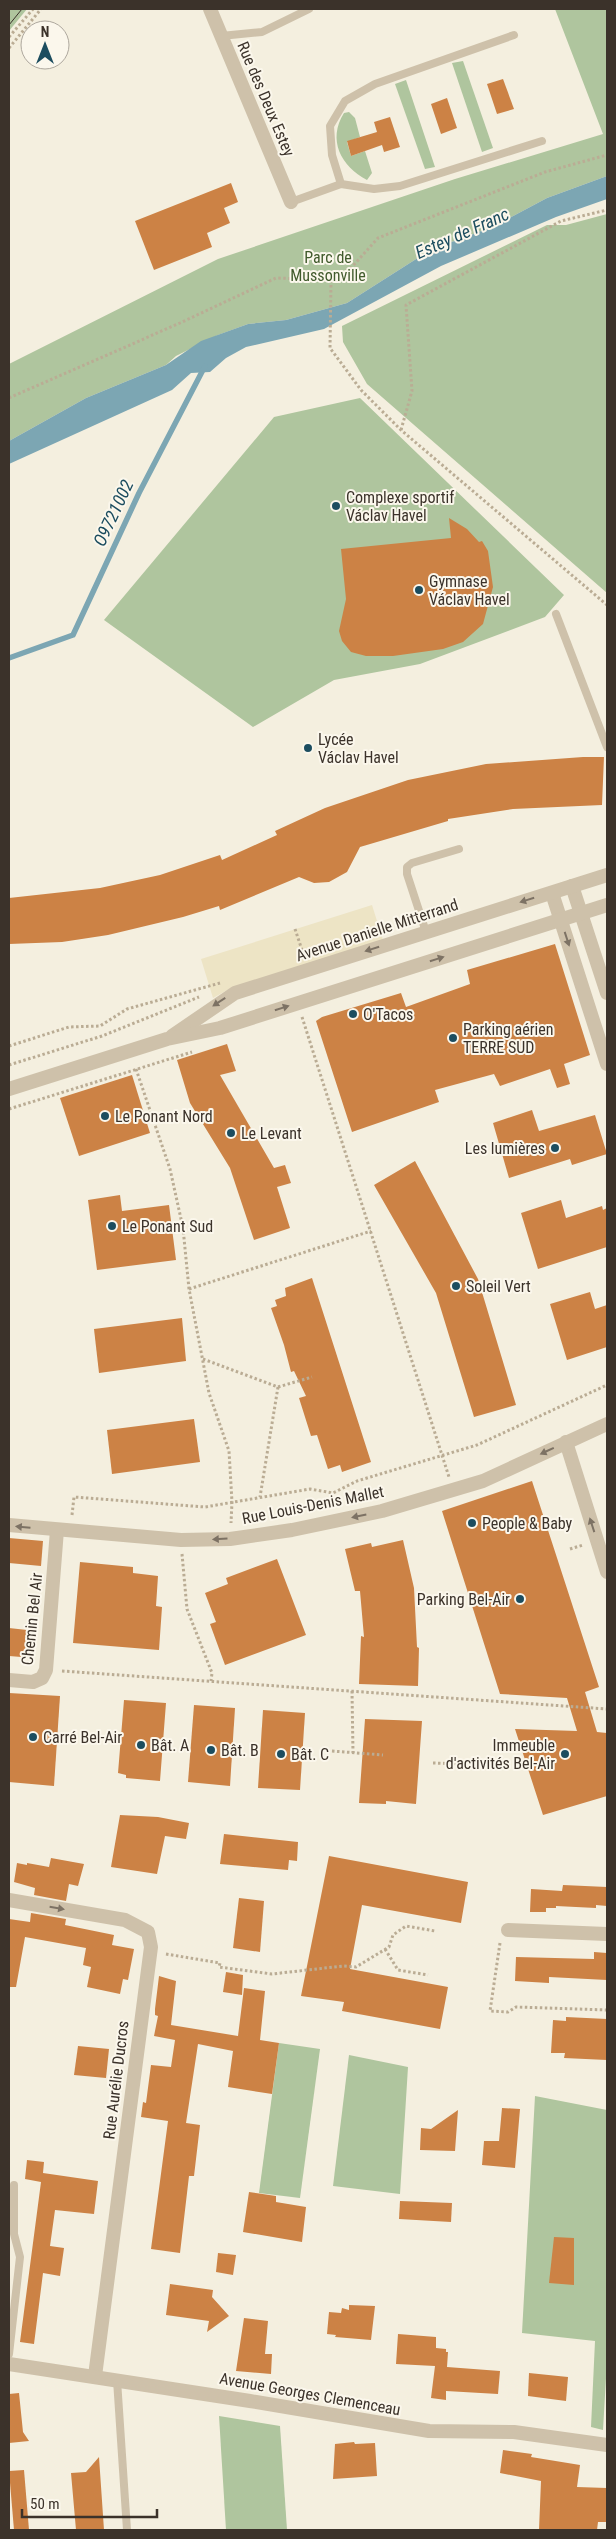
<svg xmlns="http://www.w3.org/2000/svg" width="616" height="2539" font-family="'Roboto Condensed',sans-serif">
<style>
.green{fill:#afc59e}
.plaza{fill:#ede4c5}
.water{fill:#7ca6b3}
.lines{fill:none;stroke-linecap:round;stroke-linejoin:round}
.stream{stroke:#7ca6b3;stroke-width:5.5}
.building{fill:#cc8245}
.path{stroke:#baac94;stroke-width:3;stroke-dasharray:2.5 2.5;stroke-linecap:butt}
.service{stroke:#cec1aa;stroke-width:8}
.minor{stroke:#cec1aa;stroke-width:14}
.tertiary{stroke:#cec1aa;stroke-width:14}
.tram{stroke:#3b322a;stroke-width:1}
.oneway{fill:#7d7264}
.poi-dot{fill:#1c4d5f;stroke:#fbf7ec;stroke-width:2}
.labels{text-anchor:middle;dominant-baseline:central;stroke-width:4;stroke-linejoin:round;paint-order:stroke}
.street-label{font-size:16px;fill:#3b322a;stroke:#fbf7ec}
.park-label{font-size:16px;fill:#405a2c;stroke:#fbf7ec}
.poi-label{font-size:16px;fill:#3b322a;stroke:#fbf7ec;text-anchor:start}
.water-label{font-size:18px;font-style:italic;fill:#1c4d5f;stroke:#fbf7ec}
</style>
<rect width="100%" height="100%" fill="#f4efdf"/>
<g class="green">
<polygon points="9,9 27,9 9,31"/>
<polygon points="555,9 607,9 607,176 547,198 496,225 461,239 435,247 347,303 286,320 248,324 218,335 176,356 166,365 86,398 9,441 9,364 218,259 455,179 603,134"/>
<polygon points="463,61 493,148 482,152 452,63"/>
<polygon points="406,80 435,167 425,169 395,84"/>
<path d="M349,112L355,118L360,137L347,142L351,156L365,151L372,173L367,180C341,166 327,140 344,113Z"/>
<polygon points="607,214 607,593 367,384 343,342 342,326 547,225 566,225"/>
<polygon points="360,398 564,595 545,617 420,664 334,680 253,727 104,620 274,417"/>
<polygon points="279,2043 320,2049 300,2198 259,2193"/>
<polygon points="349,2055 408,2067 400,2194 333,2186"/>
<polygon points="535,2096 607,2110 607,2361 603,2430 591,2427 595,2341 522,2333"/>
<polygon points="219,2416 280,2426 287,2530 226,2530"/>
</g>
<polygon class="plaza" points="372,905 383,940 231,988 213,998 201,959"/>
<polygon class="water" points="607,176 607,199 556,217 441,266 324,329 246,347 226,358 210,372 191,373 172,390 9,464 9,441 86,398 166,365 201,341 248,324 286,320 347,303 435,247 461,239 496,225 547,198"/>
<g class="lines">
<polyline class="stream" points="9,658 73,635 139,493 205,366"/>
</g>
<g class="building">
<polygon points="503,79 514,109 497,114 487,84"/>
<polygon points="447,98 457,128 441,134 431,104"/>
<polygon points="390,117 400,147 384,152 382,145 351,156 347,141 377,132 374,122"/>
<polygon points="231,183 238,202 224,208 230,223 207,233 212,247 154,270 135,221"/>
<polygon points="449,518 467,529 479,542 482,541 488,551 493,587 483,624 463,642 443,649 393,656 366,656 351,652 342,641 339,631 346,599 341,549 451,538"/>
<polygon points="583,757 604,757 602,805 513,809 448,819 448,821 360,847 347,872 329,882 314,883 299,877 220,910 219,906 183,917 108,935 62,942 9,944 9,898 100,888 160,875 220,855 222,860 277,835 275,831 325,808 408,780 486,764"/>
<polygon points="555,944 590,1055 564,1064 570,1084 557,1088 550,1069 500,1086 494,1074 435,1090 439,1102 352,1132 316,1021 322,1017 401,993 406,1007 470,984 467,970"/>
<polygon points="227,1044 236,1071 220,1075 274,1168 285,1165 291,1183 277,1187 290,1228 254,1240 230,1168 190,1103 177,1060"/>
<polygon points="132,1075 150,1133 79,1156 60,1098"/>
<polygon points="532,1110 539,1131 595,1115 607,1154 572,1165 570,1159 509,1178 493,1123"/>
<polygon points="415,1161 478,1279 516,1405 474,1417 436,1293 374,1185"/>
<polygon points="120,1195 122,1211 169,1205 176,1260 97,1270 88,1200"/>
<polygon points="561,1200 566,1218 602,1206 603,1210 607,1208 607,1247 538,1269 521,1213"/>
<polygon points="312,1278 371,1462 342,1472 340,1465 328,1469 317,1435 311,1436 299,1398 306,1396 294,1371 291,1372 284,1345 271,1308 277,1306 275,1300 286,1296 285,1288"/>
<polygon points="590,1292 595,1309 607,1305 607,1347 567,1360 550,1304"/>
<polygon points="182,1318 186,1361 99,1373 94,1329"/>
<polygon points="194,1419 200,1462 112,1474 107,1430"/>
<polygon points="532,1481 599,1687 585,1692 597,1732 607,1733 607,1796 543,1815 515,1729 577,1731 567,1698 500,1694 442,1511"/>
<polygon points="9,1538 43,1541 41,1566 9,1563"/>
<polygon points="403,1540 414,1588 417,1647 419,1648 418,1686 359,1684 361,1636 364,1637 360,1591 355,1591 345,1549 371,1543 372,1547"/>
<polygon points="277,1559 306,1635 225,1665 210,1624 216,1622 205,1593 228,1584 226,1578"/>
<polygon points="80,1562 133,1567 133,1573 158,1576 156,1606 162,1607 159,1650 73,1643"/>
<polygon points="9,1628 36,1631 34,1658 9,1656"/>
<polygon points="9,1693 60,1696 54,1786 9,1782"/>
<polygon points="124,1700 166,1703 160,1781 126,1778 126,1775 118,1773"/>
<polygon points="194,1705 235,1708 230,1786 188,1782"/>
<polygon points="263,1710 305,1713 300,1790 258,1788"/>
<polygon points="365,1719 422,1721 416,1804 386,1801 386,1804 359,1803"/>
<polygon points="120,1815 158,1817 189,1823 186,1839 165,1836 157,1874 111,1867"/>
<polygon points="224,1834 298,1842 297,1861 289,1860 288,1870 220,1864"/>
<polygon points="329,1856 468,1882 461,1923 362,1905 350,1969 448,1987 440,2029 342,2011 344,2002 301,1996"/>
<polygon points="51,1858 84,1864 78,1886 69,1884 66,1901 34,1895 35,1888 14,1882 17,1863 27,1865 27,1863 49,1867"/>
<polygon points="563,1885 607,1887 607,1906 596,1905 596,1908 556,1906 556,1908 546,1908 546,1912 530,1912 531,1889 562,1891"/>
<polygon points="239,1898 264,1901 260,1952 233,1948"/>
<polygon points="31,1913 66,1919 65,1925 114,1935 112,1945 134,1949 128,1980 123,1979 120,1994 87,1987 91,1967 83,1965 86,1948 25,1937 16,1987 9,1987 9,1919 30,1922"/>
<polygon points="594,1952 607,1953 607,1980 549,1977 549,1983 515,1981 516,1957 594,1959"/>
<polygon points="226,1972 243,1975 242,1995 223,1992"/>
<polygon points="159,1976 176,1981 171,2025 238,2036 244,1988 265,1991 260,2040 279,2043 272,2094 228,2087 233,2051 198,2044 186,2123 200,2125 194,2176 189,2176 180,2253 151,2249 168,2121 141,2117 143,2102 146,2103 151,2065 171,2067 175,2040 154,2036 158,2016 155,2015 155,2009"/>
<polygon points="566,2017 607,2019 607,2060 564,2058 565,2053 551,2053 553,2020 566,2021"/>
<polygon points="78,2046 109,2049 106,2078 74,2075"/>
<polygon points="502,2108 520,2109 515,2168 482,2165 484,2141 499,2141"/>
<polygon points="458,2110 455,2151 420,2150 421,2128 431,2129"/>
<polygon points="27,2160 44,2162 43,2173 98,2181 94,2214 55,2210 50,2246 64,2248 60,2276 43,2273 34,2344 20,2342 41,2182 25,2179"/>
<polygon points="249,2192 276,2196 276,2202 306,2207 302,2242 243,2232"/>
<polygon points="400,2201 452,2203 451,2222 399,2219"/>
<polygon points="554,2237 574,2238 574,2285 549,2283"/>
<polygon points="218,2253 236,2255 233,2275 216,2272"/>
<polygon points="170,2284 213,2290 212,2297 229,2316 207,2332 209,2321 166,2315"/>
<polygon points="349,2305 375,2306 371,2340 335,2337 336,2335 327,2334 329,2312 341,2313 342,2308 349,2310"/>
<polygon points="244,2318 268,2321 265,2354 272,2354 271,2374 236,2371"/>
<polygon points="398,2334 436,2337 436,2348 446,2349 446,2352 448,2352 447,2367 500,2371 498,2394 446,2391 446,2400 431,2398 435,2366 396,2364"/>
<polygon points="529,2373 568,2377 566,2401 528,2396"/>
<polygon points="19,2393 23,2432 29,2441 9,2443 9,2394"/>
<polygon points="354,2442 355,2444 375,2443 377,2476 333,2479 335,2444"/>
<polygon points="503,2450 532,2454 531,2457 580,2465 577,2487 607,2488 607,2522 598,2522 597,2530 539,2530 541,2481 500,2473"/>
<polygon points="99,2457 104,2530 76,2530 71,2473 86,2472"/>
<polygon points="24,2470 29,2530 14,2530 9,2471"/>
</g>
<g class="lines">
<g class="path">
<polyline points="9,37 33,9"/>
<polyline points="9,48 41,9"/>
<polyline points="331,280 330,348 361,390 401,430 607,605"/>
<polyline points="9,398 180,323 276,278 331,280 351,268 378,238 545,172 607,155"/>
<polyline points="401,430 412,391 406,305 561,221 607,210"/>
<polyline points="295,929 304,956"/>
<polyline points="302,1017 449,1477"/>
<polyline points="9,1046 69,1027 100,1026 127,1009 220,983"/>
<polyline points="9,1065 102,1036 199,997"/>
<polyline points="136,1069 170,1169 183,1228 189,1289 209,1393 229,1451 232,1502 231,1523"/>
<polyline points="9,1109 192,1052"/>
<polyline points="189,1289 371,1231"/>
<polyline points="203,1359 278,1387 260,1497"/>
<polyline points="278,1387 312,1377"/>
<polyline points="72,1515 74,1497 205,1507 310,1489 333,1493 357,1481 477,1445 607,1385"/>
<polyline points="570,1549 583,1545"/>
<polyline points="182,1554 187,1609 212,1673 211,1681"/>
<polyline points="62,1671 607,1709"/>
<polyline points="352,1691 353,1753"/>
<polyline points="332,1751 383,1755"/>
<polyline points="433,1763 489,1765"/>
<polyline points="500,1943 490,2011 508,2012 516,2007 607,2010"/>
<polyline points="385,1949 398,1970 428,1975"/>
<polyline points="166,1954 220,1963 219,1967 272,1974 343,1966 356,1967 389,1947 393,1935 406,1926 435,1931"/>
</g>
<g class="service">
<polyline points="221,36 262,32 309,9"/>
<polyline points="341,184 332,155 330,126 345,101 375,84 514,35"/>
<polyline points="291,202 341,184 374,189 400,186 542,141"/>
<polyline points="556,614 607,747"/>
<polyline points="426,932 407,874 407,867 412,863 459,849"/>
<polyline points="9,2354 20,2257 14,2234 14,2185"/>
<polyline points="117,2380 127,2530"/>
</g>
<g class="minor">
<polyline points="210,9 291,202"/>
<polyline points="572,886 607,993"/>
<polyline points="552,893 607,1064"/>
<polyline points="172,1036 235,993 607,875"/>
<polyline points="9,1089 167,1039 220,1028 607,905"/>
<polyline points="566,1442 607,1572"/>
<polyline points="9,1525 181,1540 230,1539 292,1530 382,1511 483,1481 607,1424"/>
<polyline points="9,1680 33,1682 42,1678 46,1670 57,1530"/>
<polyline points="9,1900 125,1920 148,1932 151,1947 95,2376"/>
<polyline points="508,1930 607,1934"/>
</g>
<polyline class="tertiary" points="9,2364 250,2401 429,2431 514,2432 607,2445"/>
<g class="tram">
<polyline points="9,11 11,9"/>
<polyline points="9,25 22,9"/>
</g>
</g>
<defs><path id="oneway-solid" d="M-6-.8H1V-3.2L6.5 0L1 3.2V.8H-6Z" transform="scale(1.25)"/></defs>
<g class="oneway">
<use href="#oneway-solid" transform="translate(527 900) rotate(163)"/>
<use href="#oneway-solid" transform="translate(567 939) rotate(72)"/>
<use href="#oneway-solid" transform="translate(372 949) rotate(162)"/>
<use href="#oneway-solid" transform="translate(437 959) rotate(-18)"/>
<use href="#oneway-solid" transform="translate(219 1002) rotate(147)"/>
<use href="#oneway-solid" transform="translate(282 1008) rotate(-18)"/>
<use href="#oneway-solid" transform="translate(547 1451) rotate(155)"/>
<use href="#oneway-solid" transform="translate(359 1516) rotate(168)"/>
<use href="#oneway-solid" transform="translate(592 1525) rotate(-108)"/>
<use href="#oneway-solid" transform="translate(23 1527) rotate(-175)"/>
<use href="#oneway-solid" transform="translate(220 1539) rotate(177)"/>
<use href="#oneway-solid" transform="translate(57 1908) rotate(10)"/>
</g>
<g class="poi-dot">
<circle cx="336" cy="506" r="5"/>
<circle cx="419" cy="590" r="5"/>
<circle cx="308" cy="748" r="5"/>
<circle cx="353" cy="1014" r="5"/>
<circle cx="453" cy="1038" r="5"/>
<circle cx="105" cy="1116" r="5"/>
<circle cx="231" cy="1133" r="5"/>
<circle cx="555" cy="1148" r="5"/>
<circle cx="112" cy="1226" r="5"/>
<circle cx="456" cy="1286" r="5"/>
<circle cx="472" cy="1523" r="5"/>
<circle cx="520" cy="1599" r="5"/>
<circle cx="33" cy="1737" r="5"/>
<circle cx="141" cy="1745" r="5"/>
<circle cx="211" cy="1750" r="5"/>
<circle cx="281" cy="1754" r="5"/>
<circle cx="565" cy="1754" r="5"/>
</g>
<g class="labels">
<g class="street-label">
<text transform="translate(266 99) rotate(67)">Rue des Deux Estey</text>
<text transform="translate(377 930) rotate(-18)">Avenue Danielle Mitterrand</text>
<text transform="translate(313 1505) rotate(-11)">Rue Louis-Denis Mallet</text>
<text transform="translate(32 1619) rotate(-84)">Chemin Bel Air</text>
<text transform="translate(116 2080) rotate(-83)">Rue Aurélie Ducros</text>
<text transform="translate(310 2394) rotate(10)">Avenue Georges Clemenceau</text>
</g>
<g class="park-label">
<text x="328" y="257">Parc de<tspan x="328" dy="18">Mussonville</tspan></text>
</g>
<g class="poi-label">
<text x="346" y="497">Complexe sportif<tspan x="346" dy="18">Václav Havel</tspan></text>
<text x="429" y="581">Gymnase<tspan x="429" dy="18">Václav Havel</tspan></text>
<text x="318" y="739">Lycée<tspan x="318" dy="18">Václav Havel</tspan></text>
<text x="363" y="1014">O'Tacos</text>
<text x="463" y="1029">Parking aérien<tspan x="463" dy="18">TERRE SUD</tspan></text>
<text x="115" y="1116">Le Ponant Nord</text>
<text x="241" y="1133">Le Levant</text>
<text x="545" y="1148" text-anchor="end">Les lumières</text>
<text x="122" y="1226">Le Ponant Sud</text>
<text x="466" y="1286">Soleil Vert</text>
<text x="482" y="1523">People &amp; Baby</text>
<text x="510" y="1599" text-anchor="end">Parking Bel-Air</text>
<text x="43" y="1737">Carré Bel-Air</text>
<text x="151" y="1745">Bât. A</text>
<text x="555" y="1745" text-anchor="end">Immeuble<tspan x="555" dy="18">d'activités Bel-Air</tspan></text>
<text x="221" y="1750">Bât. B</text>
<text x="291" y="1754">Bât. C</text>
</g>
<g class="water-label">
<text transform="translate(462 233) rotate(-24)">Estey de Franc</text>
<text transform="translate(113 513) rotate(-65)">O9721002</text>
</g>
</g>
<rect width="616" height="2539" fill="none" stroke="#3b322a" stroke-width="20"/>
<g transform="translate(45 45)"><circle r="24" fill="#fbf7ec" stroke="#aea89e"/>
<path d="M0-4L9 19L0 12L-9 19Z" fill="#1c4d5f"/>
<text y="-8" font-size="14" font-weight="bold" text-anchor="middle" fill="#3b322a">N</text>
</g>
<path d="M22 2509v8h135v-8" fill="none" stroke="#3b322a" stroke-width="2.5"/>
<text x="30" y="2509" font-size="15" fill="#3b322a" stroke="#fbf7ec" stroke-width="4" paint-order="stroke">50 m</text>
</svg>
